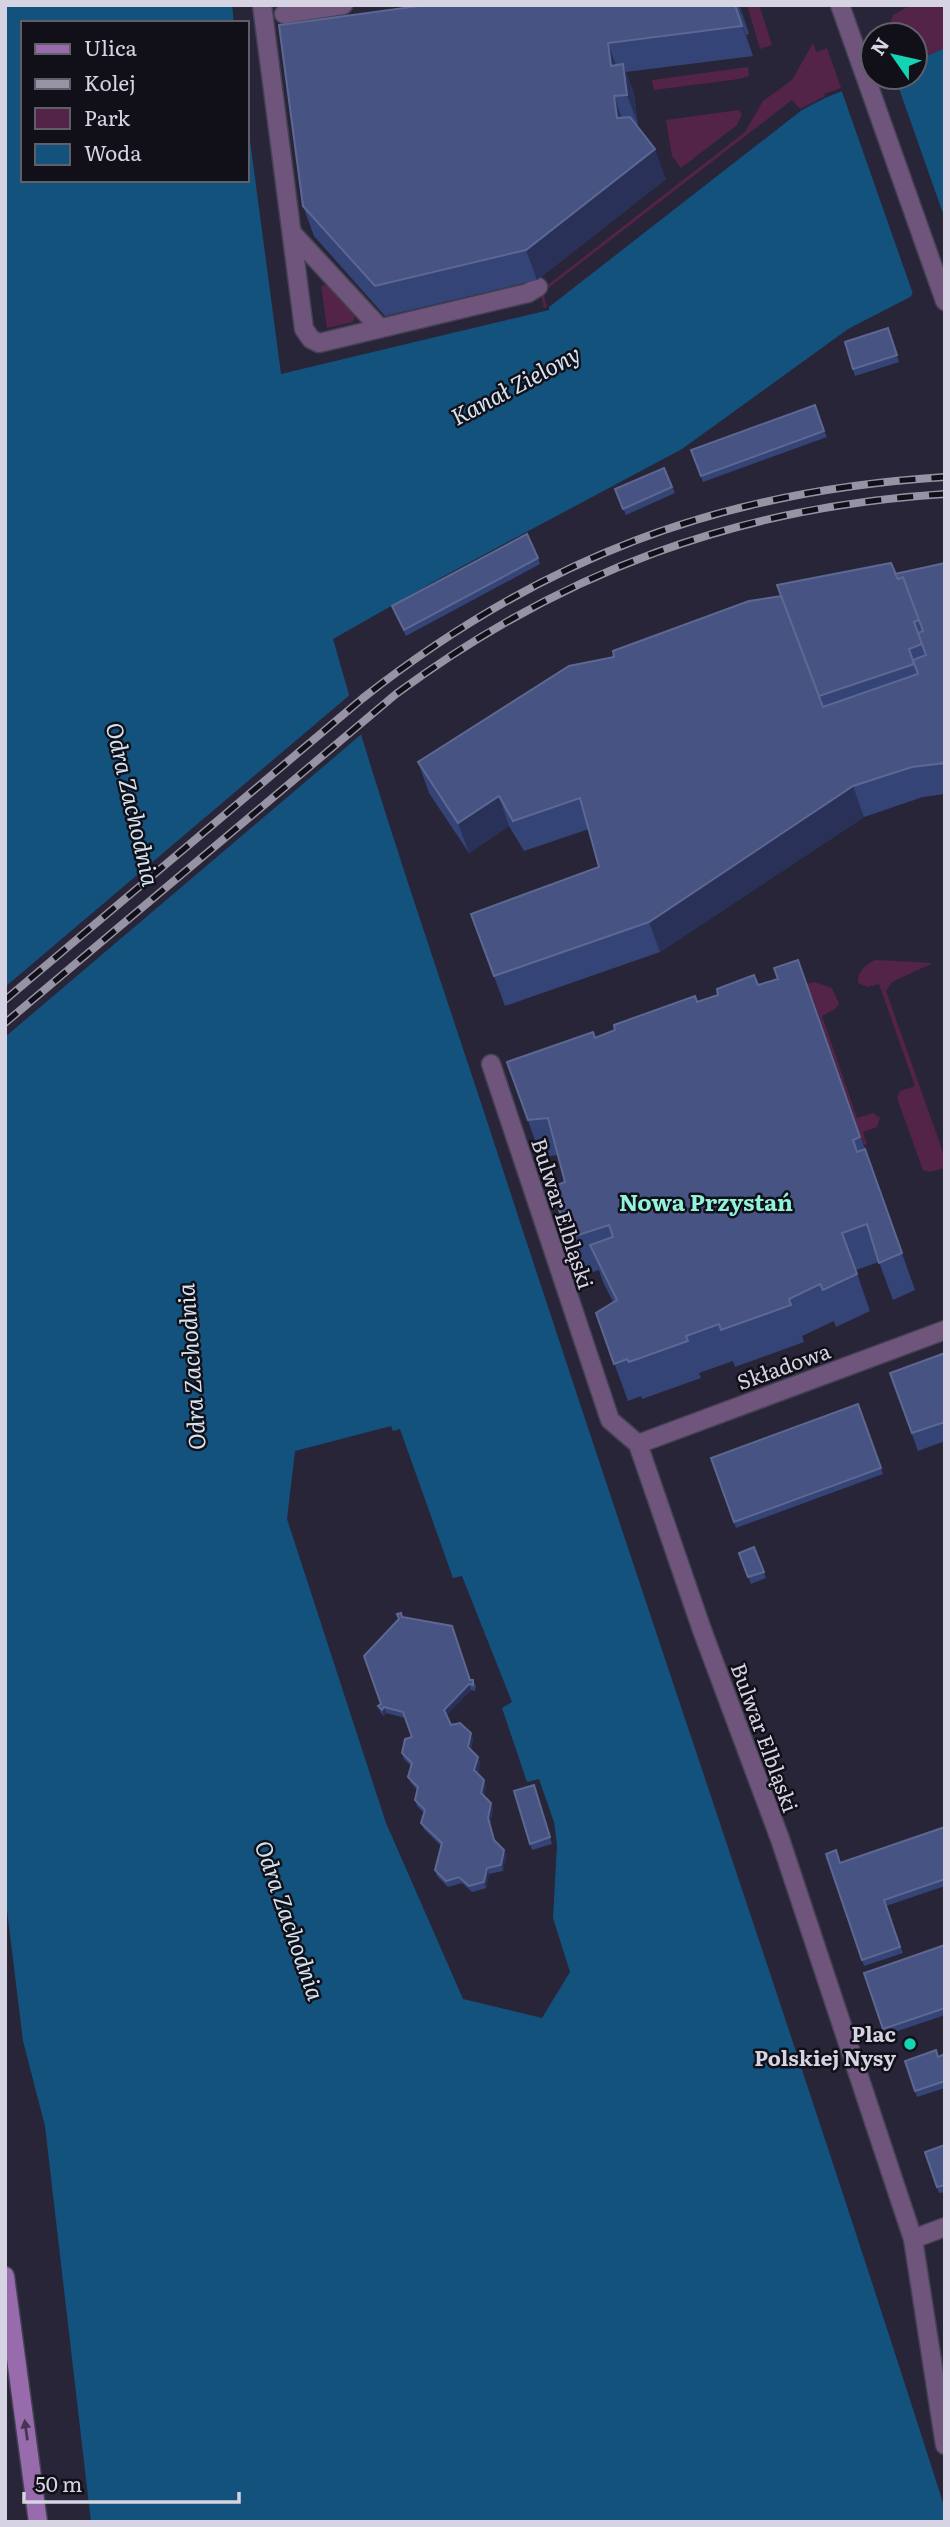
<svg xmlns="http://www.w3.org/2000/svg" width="950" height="2527" font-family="Literata,serif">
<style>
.green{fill:#542348}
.water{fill:#14527e;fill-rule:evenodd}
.pier{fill:#282539}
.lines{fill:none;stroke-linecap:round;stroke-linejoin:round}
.street-casing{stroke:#444154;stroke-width:21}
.secondary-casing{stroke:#444154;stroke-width:21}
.street{stroke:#6f547c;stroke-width:18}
.secondary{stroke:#986cac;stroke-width:18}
.rail-casing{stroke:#9694a4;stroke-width:8}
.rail{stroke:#111019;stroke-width:5;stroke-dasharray:16;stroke-linecap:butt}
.wall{fill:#354477}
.shaded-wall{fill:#293159}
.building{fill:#465383;stroke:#5d6892;stroke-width:2}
.oneway{fill:#473554}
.poi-dot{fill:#13d5b4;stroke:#111019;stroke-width:2.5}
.labels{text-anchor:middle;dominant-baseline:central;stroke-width:5;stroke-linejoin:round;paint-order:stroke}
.street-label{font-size:21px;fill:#d6d4e2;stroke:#111019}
.poi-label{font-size:21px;font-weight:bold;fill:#d6d4e2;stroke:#111019;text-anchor:end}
.water-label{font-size:23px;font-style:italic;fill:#d3e3f0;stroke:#111019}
.neighbourhood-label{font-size:23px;font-weight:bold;fill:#91f3da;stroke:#111019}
</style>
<rect width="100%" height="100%" fill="#282539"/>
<g class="green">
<polygon points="747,5 759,5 772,45 760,49"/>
<polygon points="911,5 945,5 945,48 915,61 915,35 890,35 888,30 893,15"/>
<polygon points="813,43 816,52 827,48 841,88 824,94 825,96 800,109 792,100 543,292 547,307 544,308 540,291 745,132 763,101 792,80"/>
<polygon points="748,67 749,76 739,79 654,90 652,80"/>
<polygon points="739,110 742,114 737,125 681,168 672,156 666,120"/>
<polygon points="327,284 356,314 353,322 327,328 321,286"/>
<path d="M876,960L933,963L892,982L886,991L945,1158V1168L930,1172L923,1170L897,1098L900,1091L915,1086L879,984L868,987L858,983C857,973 866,963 876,960Z"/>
<polygon points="815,982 832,988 839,1004 835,1009 822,1016 857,1118 873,1113 880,1118 877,1127 863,1132 867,1144 864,1145 812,996 788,1004 802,985"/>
</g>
<path class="water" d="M5,5H232L234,23H23V180H247V118L281,374L549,310V307L802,110L825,98L877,77H915V61L945,48V285L913,293L910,297L848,329L682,449L444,576L333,639C384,820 447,997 505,1176C650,1620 803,2063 945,2509V2522H91L45,2126L23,2041L5,1894ZM391,1426L393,1431L400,1429L453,1578L462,1576L512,1702L502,1708L527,1782L539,1779L554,1822L557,1845L553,1918L570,1972L542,2018L463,1999L386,1823L287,1519L295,1451Z"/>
<g class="pier">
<polygon points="873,75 873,77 895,77 945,219 945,289 914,297 841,89"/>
<polygon points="352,693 364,732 5,1037 5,987"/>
</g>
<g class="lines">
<g class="street-casing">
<g id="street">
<polyline points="262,5 304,329 311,339 319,343 528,293 538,287"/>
<polyline points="840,5 945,301"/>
<polyline points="284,14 343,5"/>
<polyline points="292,233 380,328"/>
<polyline points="491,1064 610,1420 638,1444 702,1630 780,1839 913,2239 945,2445"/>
<polyline points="638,1444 945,1330"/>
<polyline points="913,2239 945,2227"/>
</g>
</g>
<g class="secondary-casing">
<polyline id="secondary" points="5,2276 38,2522"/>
</g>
<use href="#street" class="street"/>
<use href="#secondary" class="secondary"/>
<g class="rail-casing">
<g id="rail">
<path d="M5,1000L363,698C541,558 719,491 945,477"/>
<path d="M5,1023L396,694C563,571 737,507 945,494"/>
</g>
</g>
<use href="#rail" class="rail"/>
</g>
<g class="wall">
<polygon points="426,5 740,5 749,34 746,35 753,56 626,72 634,94 638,125 636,125 666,179 537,280 385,316 314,236 303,206"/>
<polygon points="888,328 899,362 855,376 845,342"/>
<polygon points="824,431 827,437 703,482 691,450"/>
<polygon points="664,468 675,493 626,515 615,489"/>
<polygon points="538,558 540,564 406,636 392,606"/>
<polygon points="945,563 945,794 923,797 864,817 660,952 505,1006 471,914 599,867 589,829 524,851 509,826 469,853 429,793 418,762 614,657 895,574"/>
<polygon points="798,960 915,1290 893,1300 879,1262 856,1270 870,1311 836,1327 834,1321 802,1336 804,1342 735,1367 733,1361 699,1373 701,1378 642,1399 641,1396 628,1401 596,1313 613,1302 603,1282 599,1270 583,1275 551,1187 565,1182 558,1155 541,1157 507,1062 595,1038 697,1002 758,985 778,979"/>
<polygon points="945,1353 945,1441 918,1451 890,1373"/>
<polygon points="858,1404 883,1474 736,1528 711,1458"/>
<polygon points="754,1547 766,1578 751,1584 739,1553"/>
<polygon points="402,1617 470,1680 473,1680 476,1686 475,1691 471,1690 446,1715 451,1725 473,1739 471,1750 478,1757 480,1763 478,1773 486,1786 484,1796 493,1809 490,1824 495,1841 504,1850 506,1856 503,1871 489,1874 486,1888 472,1892 462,1883 448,1887 437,1876 435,1870 441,1846 424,1829 421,1823 424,1813 417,1806 415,1800 417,1790 411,1783 408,1777 411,1766 404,1759 402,1753 412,1737 405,1718 386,1713 384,1716 381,1713 378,1706 381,1704"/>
<polygon points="534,1785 552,1844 532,1850 514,1791"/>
<polygon points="945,1827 945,1886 886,1906 903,1953 864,1966 826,1854 840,1863"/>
<polygon points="945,1945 945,2015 886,2035 883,2029"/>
<polygon points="945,2054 945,2088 917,2097 905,2061 938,2056"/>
<polygon points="945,2145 945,2192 939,2193 925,2152"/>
</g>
<g class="shaded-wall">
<polygon points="735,5 746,35 753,56 742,26"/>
<polygon points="738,5 740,5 749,34"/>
<polygon points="608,43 619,73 622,96 611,66"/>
<polygon points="623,64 634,94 638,125 627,95"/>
<polygon points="614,96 625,126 617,118"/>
<polygon points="655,149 666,179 537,280 526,250"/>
<polygon points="853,786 864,817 660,952 649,922"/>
<polygon points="499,796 509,826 469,853 458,823"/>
<polygon points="842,1233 856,1270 870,1311 857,1274"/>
<polygon points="469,1684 471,1690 446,1716 444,1710"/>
<polygon points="384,1707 386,1713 384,1716 382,1710"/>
<polygon points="471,1733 473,1739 470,1753 468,1747"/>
<polygon points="478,1757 480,1763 477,1777 474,1770"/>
<polygon points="484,1780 486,1786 483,1800 481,1793"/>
<polygon points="491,1803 493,1809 490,1824 488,1818"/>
<polygon points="504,1850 506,1856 503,1871 501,1865"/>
<polygon points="487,1868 489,1874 486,1888 484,1882"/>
</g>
<g class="building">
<polygon points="426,5 735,5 742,26 608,43 611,66 623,64 627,95 614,96 617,118 630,117 655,149 526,250 375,286 303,206 279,25"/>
<polygon points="888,328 897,355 853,369 845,342"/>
<polygon points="815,405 824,431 701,476 691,450"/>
<polygon points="664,468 672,487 623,509 615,489"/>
<polygon points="527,534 538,558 404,630 392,606"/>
<polygon points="891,563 898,579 903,577 919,620 914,622 922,644 909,649 914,664 819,696 777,585"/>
<polygon points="945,563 945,763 912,767 853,786 649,922 494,976 471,914 599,867 580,798 513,821 499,796 458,823 418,762 569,666 614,657 613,651 749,601 781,596 823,707 918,674 913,660 926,655 918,633 923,631 903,577 898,579 895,574"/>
<polygon points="798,960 860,1137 853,1140 857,1152 865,1149 902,1253 879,1263 867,1224 842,1233 857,1274 823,1290 820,1284 789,1299 791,1305 721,1330 719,1324 686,1336 688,1341 629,1362 627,1359 614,1364 596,1313 617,1300 590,1245 613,1237 609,1225 569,1238 551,1187 565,1182 548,1118 528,1120 507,1062 593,1032 595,1038 615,1030 614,1025 695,996 697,1002 718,995 717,989 754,975 758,985 778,979 774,968"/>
<polygon points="945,1353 945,1422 912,1433 890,1373"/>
<polygon points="858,1404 881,1468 734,1522 711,1458"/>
<polygon points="754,1547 764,1572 748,1577 739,1553"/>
<polygon points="401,1613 402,1617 452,1626 470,1680 473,1680 473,1685 469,1684 444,1710 451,1725 460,1723 471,1733 468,1747 478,1757 474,1770 484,1780 481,1793 491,1803 488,1818 494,1840 504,1850 501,1865 487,1868 484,1882 469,1886 459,1877 446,1881 435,1870 442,1843 421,1823 425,1810 415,1800 418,1787 408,1777 412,1763 402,1753 405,1739 412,1737 403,1712 384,1707 382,1710 378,1706 381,1704 364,1656 399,1619 397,1614"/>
<polygon points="534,1785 550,1837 530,1844 514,1791"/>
<polygon points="945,1827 945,1879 884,1900 900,1947 862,1960 826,1854 836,1850 840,1863"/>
<polygon points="945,1945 945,2008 883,2029 864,1973"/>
<polygon points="936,2050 938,2057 945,2054 945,2073 944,2074 945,2081 915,2091 905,2061"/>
<polygon points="945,2145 945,2185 937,2187 925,2152"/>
</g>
<defs><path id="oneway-solid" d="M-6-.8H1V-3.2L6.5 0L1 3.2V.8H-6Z" transform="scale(1.75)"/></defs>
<use class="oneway" href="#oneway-solid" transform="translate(26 2430) rotate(-98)"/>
<circle class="poi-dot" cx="910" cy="2044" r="7"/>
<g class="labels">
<g class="street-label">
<text transform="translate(564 1213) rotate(72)">Bulwar Elbląski</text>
<text transform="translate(783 1365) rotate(-20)">Składowa</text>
<text transform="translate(766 1737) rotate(70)">Bulwar Elbląski</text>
</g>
<g class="poi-label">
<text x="896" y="2032">Plac<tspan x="896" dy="24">Polskiej Nysy</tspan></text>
</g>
<g class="water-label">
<text transform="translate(515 384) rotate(-28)">Kanał Zielony</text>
<text transform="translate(134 804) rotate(77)">Odra Zachodnia</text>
<text transform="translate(190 1367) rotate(-94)">Odra Zachodnia</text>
<text transform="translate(291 1920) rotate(71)">Odra Zachodnia</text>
</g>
<g class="neighbourhood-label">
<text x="706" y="1201">Nowa Przystań</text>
</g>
</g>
<rect width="950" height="2527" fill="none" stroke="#d6d4e2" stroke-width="14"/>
<rect x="21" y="21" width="228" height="161" fill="#111019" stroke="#605e69" stroke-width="2"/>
<rect x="35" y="44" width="35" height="10" fill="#986cac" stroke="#605e69" stroke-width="2"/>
<text x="84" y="56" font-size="21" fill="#d6d4e2">Ulica</text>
<rect x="35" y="79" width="35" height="10" fill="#9694a4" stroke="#605e69" stroke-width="2"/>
<text x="84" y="91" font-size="21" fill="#d6d4e2">Kolej</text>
<rect x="35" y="108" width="35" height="21" fill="#542348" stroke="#605e69" stroke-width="2"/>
<text x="84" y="126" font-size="21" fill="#d6d4e2">Park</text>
<rect x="35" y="144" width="35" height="21" fill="#14527e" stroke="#605e69" stroke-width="2"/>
<text x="84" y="161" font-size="21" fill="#d6d4e2">Woda</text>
<g transform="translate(894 56) rotate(304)"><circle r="33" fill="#111019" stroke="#605e69" stroke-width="2"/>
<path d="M0-5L12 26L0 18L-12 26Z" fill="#13d5b4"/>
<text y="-10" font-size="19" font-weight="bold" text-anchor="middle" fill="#d6d4e2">N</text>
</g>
<path d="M24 2492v10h215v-10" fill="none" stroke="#d6d4e2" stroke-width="3.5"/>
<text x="35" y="2492" font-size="21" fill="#d6d4e2" stroke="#111019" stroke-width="5" paint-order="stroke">50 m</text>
</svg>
